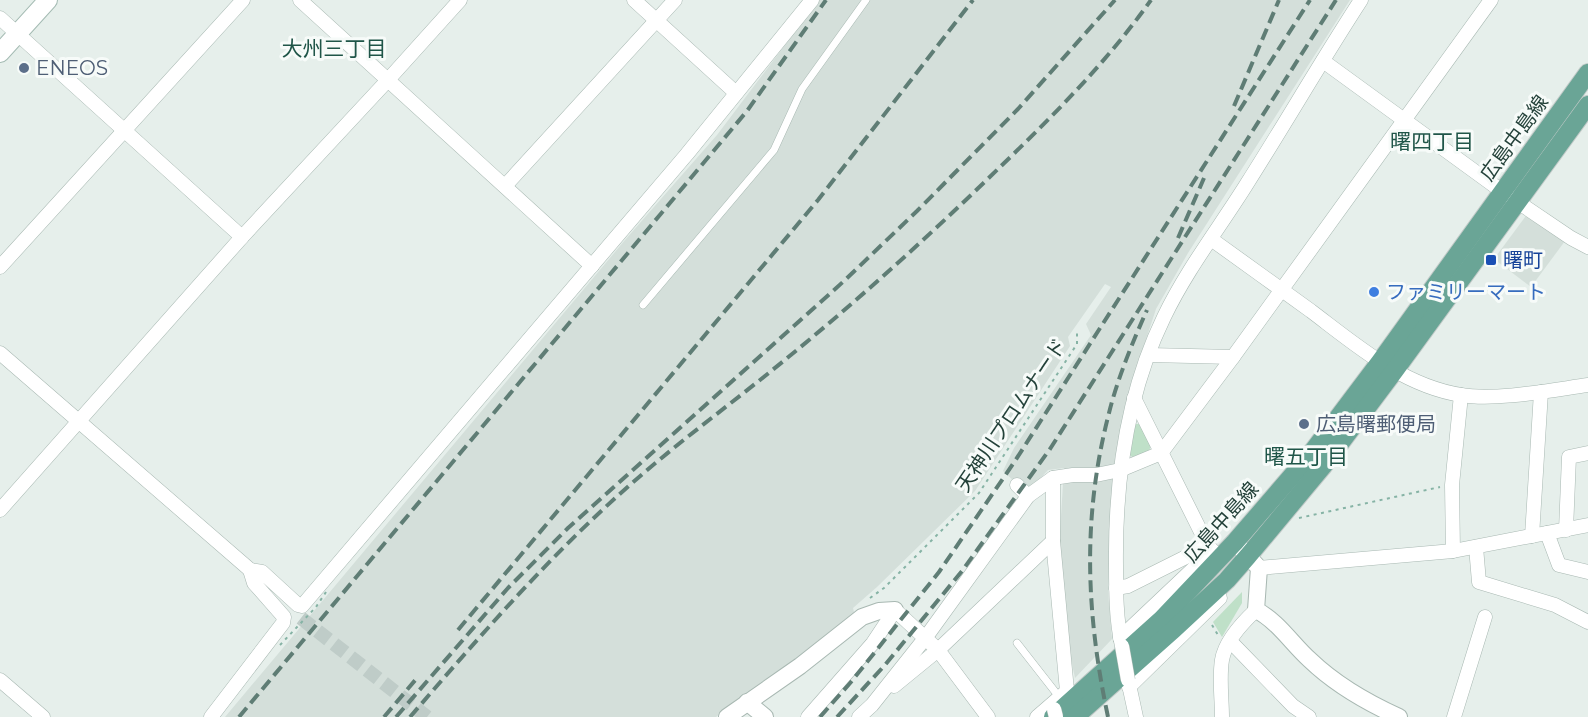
<svg xmlns="http://www.w3.org/2000/svg" width="1588" height="717" font-family="Montserrat,'Noto Sans JP',sans-serif">
<style>
.built{fill:#d4dfda}
.green{fill:#bfe0c8}
.lines{fill:none;stroke-linecap:round;stroke-linejoin:round}
.minor-tunnel{stroke:#bfccc8;stroke-width:14;stroke-dasharray:14 7;stroke-linecap:butt}
.service-casing{stroke:#a8b8b2;stroke-width:8}
.minor-casing{stroke:#a8b8b2;stroke-width:15}
.tertiary-casing{stroke:#a8b8b2;stroke-width:18}
.secondary-casing{stroke:#a4bbb3;stroke-width:20}
.primary-casing{stroke:#c2cac8;stroke-width:20}
.path{stroke:#86b3a5;stroke-width:2;stroke-dasharray:3 4.5;stroke-linecap:butt}
.service{stroke:#fff;stroke-width:7}
.minor{stroke:#fff;stroke-width:14}
.tertiary{stroke:#fff;stroke-width:16}
.secondary{stroke:#fff;stroke-width:18}
.primary{stroke:#6aa596;stroke-width:18}
.rail{stroke:#5f7d75;stroke-width:4;stroke-dasharray:12 6;stroke-linecap:butt}
.minor-bridge-casing{stroke:#a8b8b2;stroke-width:15;stroke-linecap:butt}
.path-bridge{stroke:#86b3a5;stroke-width:2;stroke-dasharray:3 4.5;stroke-linecap:butt}
.minor-bridge{stroke:#fff;stroke-width:14}
.service-dot{fill:#5c6f8a;stroke:#f7fbf9;stroke-width:2}
.transit-dot{fill:#1a4fb4;stroke:#f7fbf9;stroke-width:2}
.shop-dot{fill:#3f7fe0;stroke:#f7fbf9;stroke-width:2}
.labels{text-anchor:middle;dominant-baseline:central;stroke-width:6;stroke-linejoin:round;paint-order:stroke}
.service-label{font-size:20px;fill:#4e5e75;stroke:#f7fbf9;text-anchor:start}
.street-label{font-size:20px;fill:#24423a;stroke:#f7fbf9}
.transit-label{font-size:20px;fill:#164399;stroke:#f7fbf9;text-anchor:start}
.shop-label{font-size:20px;fill:#366cbe;stroke:#f7fbf9;text-anchor:start}
.neighbourhood-label{font-size:21px;fill:#1f5548;stroke:#f7fbf9}
</style>
<rect width="100%" height="100%" fill="#e6efeb"/>
<g class="built">
<polygon points="819,0 1350,0 1188,253 1156,309 1130,388 1110,539 1108,591 1112,639 1075,678 1063,620 1059,548 1064,468 1048,470 1027,493 1003,471 1014,448 1091,335 1086,324 1111,287 1105,284 1068,337 1070,346 975,491 877,587 853,608 854,612 794,660 741,696 716,717 225,717 625,240 717,135"/>
<polygon points="1528,213 1565,241 1531,287 1494,259"/>
</g>
<g class="green">
<polygon points="1135,424 1141,424 1151,445 1149,451 1132,457 1129,454"/>
<polygon points="1242,592 1242,603 1222,637 1213,622"/>
</g>
<g class="lines">
<polyline class="minor-tunnel" points="301,618 427,717"/>
<g class="service-casing">
<g id="service">
<polyline points="643,305 774,150 802,89 866,0"/>
<polyline points="1017,643 1060,698"/>
</g>
</g>
<g class="minor-casing">
<g id="minor">
<polyline points="300,0 592,266"/>
<polyline points="634,0 736,93"/>
<polyline points="0,18 242,237"/>
<polyline points="1323,61 1503,192 1571,238 1588,247"/>
<polyline points="505,186 675,0"/>
<path d="M1211,239C1244,263 1278,287 1311,311C1356,345 1403,386 1461,395C1496,401 1552,390 1588,385"/>
<polyline points="0,267 243,0"/>
<polyline points="0,353 256,575"/>
<polyline points="1149,355 1233,357"/>
<polyline points="1134,398 1208,546 1221,559"/>
<polyline points="1017,485 1028,496"/>
<polyline points="0,510 242,237 387,81 460,0"/>
<polyline points="1566,530 1569,457 1588,453"/>
<polyline points="1547,533 1559,565 1588,572"/>
<polyline points="1532,536 1541,392"/>
<polyline points="1476,547 1479,582 1555,605 1588,622"/>
<polyline points="1453,551 1452,485 1461,395"/>
<polyline points="1259,568 1453,551 1588,525"/>
<polyline points="1116,588 1128,586 1208,546"/>
<polyline points="1120,638 1212,551"/>
<polyline points="1230,641 1293,706 1309,717"/>
<path d="M1122,646C1116,619 1116,592 1116,565C1115,481 1127,393 1164,317C1187,269 1220,227 1248,182C1286,122 1322,60 1361,0"/>
<polyline points="0,680 43,717"/>
<polyline points="1128,680 1136,717"/>
<polyline points="894,686 938,650 1053,541"/>
<polyline points="1129,687 1220,598"/>
<polyline points="211,717 283,623 284,617 254,583 250,570 262,572 298,605 302,606 687,154 812,0"/>
<polyline points="808,717 873,643 895,610 938,650 988,717"/>
<polyline points="859,717 872,705 926,637 1028,496 1053,478 1073,475 1096,475 1120,470 1161,453 1233,357 1491,0"/>
<polyline points="1037,717 1067,691 1053,541 1053,478"/>
<path d="M1222,717C1222,699 1219,678 1222,660C1225,641 1242,623 1256,610"/>
<polyline points="1454,717 1485,617"/>
</g>
</g>
<g class="tertiary-casing">
<g id="tertiary">
<path d="M1235,542L1259,568L1256,610C1278,621 1292,644 1310,660C1335,684 1368,703 1399,717"/>
<polyline points="747,702 765,717"/>
<polyline points="727,717 800,666 862,617 879,611 895,610"/>
</g>
</g>
<g class="secondary-casing">
<polyline id="secondary" points="0,53 48,0"/>
</g>
<g class="primary-casing">
<g id="primary">
<polyline points="1053,717 1162,619 1235,542 1310,455 1380,362 1588,73"/>
<polyline points="1075,717 1173,630 1227,580 1248,556 1323,466 1395,370 1588,105"/>
</g>
</g>
<g class="path">
<polyline points="1299,518 1440,487"/>
<polyline points="870,598 884,588 979,493 1077,344 1077,332"/>
<polyline points="1212,625 1218,635"/>
</g>
<use href="#service" class="service"/>
<use href="#minor" class="minor"/>
<use href="#tertiary" class="tertiary"/>
<use href="#secondary" class="secondary"/>
<use href="#primary" class="primary"/>
<g class="rail">
<polyline points="1234,106 1279,0"/>
<polyline points="1178,238 1204,178"/>
<polyline points="458,630 818,200 973,0"/>
<polyline points="239,717 747,111 826,0"/>
<polyline points="384,717 417,678"/>
<polyline points="396,717 508,588 568,528 844,281 917,211 1018,109 1115,0"/>
<path d="M410,717C480,636 550,555 631,484C674,446 720,412 765,376C846,311 923,242 998,169C1052,117 1107,62 1151,0"/>
<polyline points="820,717 851,682 939,572 1015,461 1310,0"/>
<polyline points="837,717 885,665 962,571 1050,449 1336,0"/>
<path d="M1108,717C1086,613 1082,517 1109,413C1117,380 1133,341 1147,310"/>
</g>
<g class="minor-bridge-casing">
<g id="minor-bridge">
<polyline points="1122,646 1128,680"/>
<polyline points="1054,709 1056,717"/>
</g>
</g>
<polyline class="path-bridge" points="280,645 316,607 326,592"/>
<use href="#minor-bridge" class="minor-bridge"/>
</g>
<g class="service-dot">
<circle cx="24" cy="68" r="6"/>
<circle cx="1304" cy="424" r="6"/>
</g>
<rect class="transit-dot" x="1485" y="254" width="12" height="12" rx="3"/>
<circle class="shop-dot" cx="1374" cy="292" r="6"/>
<g class="labels">
<g class="service-label">
<text x="36" y="68">ENEOS</text>
<text x="1316" y="424">広島曙郵便局</text>
</g>
<g class="street-label">
<text transform="translate(1514 138) rotate(-54)">広島中島線</text>
<text transform="translate(1011 415) rotate(-56)">天神川プロムナード</text>
<text transform="translate(1221 522) rotate(-48)">広島中島線</text>
</g>
<g class="transit-label">
<text x="1503" y="260">曙町</text>
</g>
<g class="shop-label">
<text x="1386" y="292">ファミリーマート</text>
</g>
<g class="neighbourhood-label">
<text x="334" y="48">大州三丁目</text>
<text x="1432" y="141">曙四丁目</text>
<text x="1306" y="456">曙五丁目</text>
</g>
</g>
</svg>
